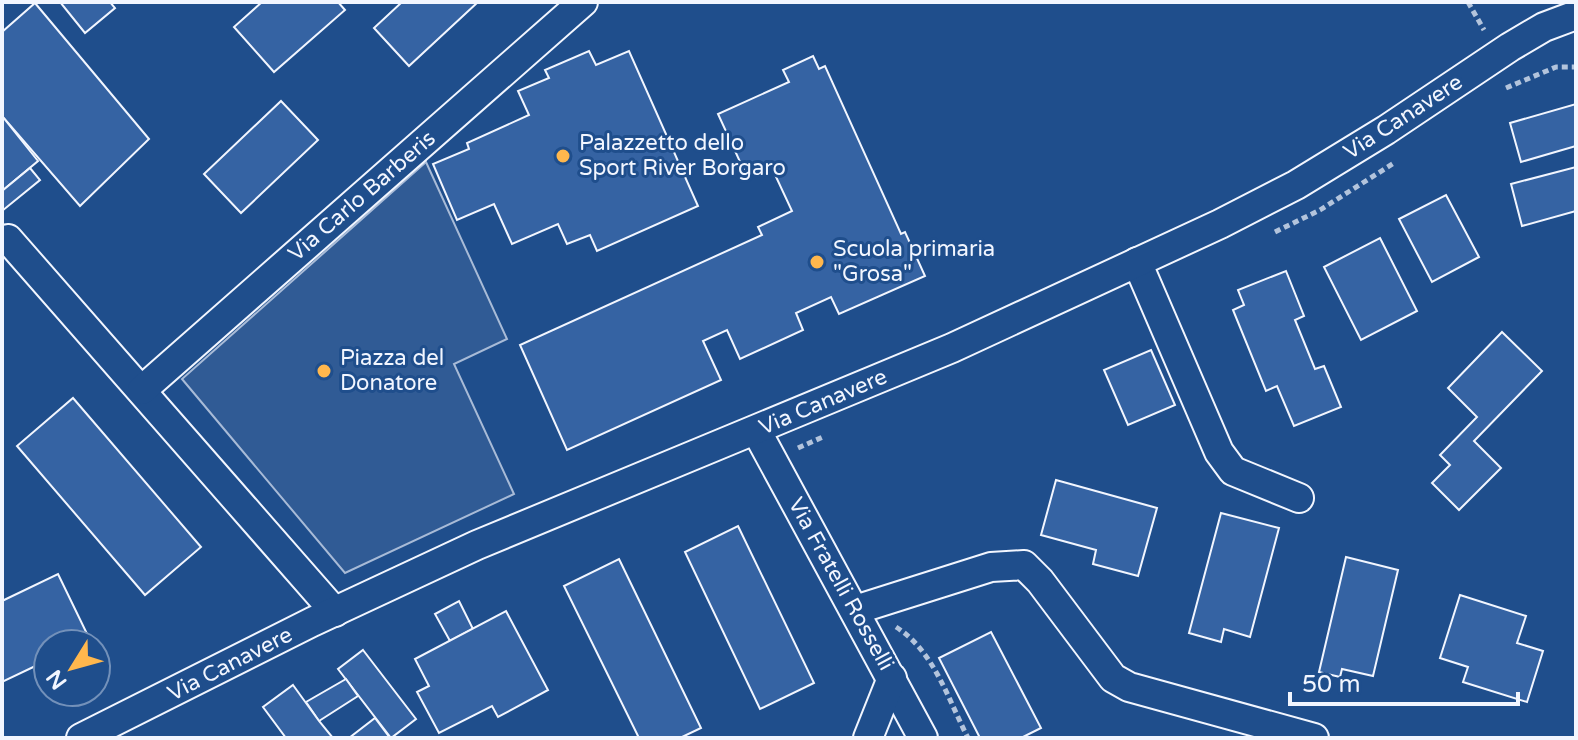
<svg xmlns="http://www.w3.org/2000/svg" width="1578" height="740" font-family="'Varela Round',sans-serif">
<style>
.parking{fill:#305b95;stroke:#a8bbd7;stroke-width:2}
.building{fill:#3563a3;stroke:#f2f6ff;stroke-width:2}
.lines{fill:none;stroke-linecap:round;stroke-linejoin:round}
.street-casing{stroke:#f2f6ff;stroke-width:32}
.path{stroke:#b3c4dc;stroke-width:5;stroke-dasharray:6 4;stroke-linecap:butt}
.street{stroke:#1f4e8c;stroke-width:28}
.poi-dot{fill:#ffb74d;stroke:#1f4e8c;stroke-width:3}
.labels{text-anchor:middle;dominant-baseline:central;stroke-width:6;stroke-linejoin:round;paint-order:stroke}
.street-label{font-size:22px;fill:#f2f6ff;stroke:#1f4e8c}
.poi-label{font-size:22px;fill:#f2f6ff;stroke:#1f4e8c;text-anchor:start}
</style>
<rect width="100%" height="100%" fill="#1f4e8c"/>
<polygon class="parking" points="426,162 507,339 454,364 514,494 345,573 182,379"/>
<g class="building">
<polygon points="60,2 110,2 115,8 85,33"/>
<polygon points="262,2 338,2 345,10 274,72 234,27"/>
<polygon points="402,2 478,2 409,66 374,28"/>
<polygon points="35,3 149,139 80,206 2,116 2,32"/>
<polygon points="589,51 596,65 629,51 698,206 597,251 590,235 567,244 558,224 512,244 494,204 457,220 433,164 469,149 467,143 529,115 518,91 549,78 545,70"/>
<polygon points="813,56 819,69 825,66 901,234 905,232 925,276 839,314 831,297 796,313 803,330 740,359 727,330 703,341 721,380 567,450 520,345 762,235 758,227 792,211 771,166 747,177 718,114 789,82 783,70"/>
<polygon points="281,101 318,140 241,213 204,174"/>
<polygon points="1576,104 1576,146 1521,162 1510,123"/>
<polygon points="2,116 38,161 2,191"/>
<polygon points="1576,167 1576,211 1522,226 1511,184"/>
<polygon points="30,168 40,180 2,211 2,191"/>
<polygon points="1446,195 1479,257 1432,282 1399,219"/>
<polygon points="1380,238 1417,311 1361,340 1324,267"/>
<polygon points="1286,271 1304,316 1295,320 1315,369 1324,366 1341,407 1294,426 1277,386 1266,391 1233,310 1244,305 1238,290"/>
<polygon points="1502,332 1542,371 1474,441 1501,468 1459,510 1432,483 1450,465 1440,455 1477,417 1448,388"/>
<polygon points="1151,350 1175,405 1128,425 1104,370"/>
<polygon points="73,398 201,547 145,595 17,446"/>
<polygon points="1056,480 1157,508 1138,576 1093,564 1096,550 1041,535"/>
<polygon points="1221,513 1279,528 1250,637 1224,629 1221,642 1189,633"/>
<polygon points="738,526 814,683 760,709 685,552"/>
<polygon points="1346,557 1398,570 1373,676 1342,669 1340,677 1319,672"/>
<polygon points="619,559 701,728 680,738 639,738 564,586"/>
<polygon points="58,574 90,640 81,644 48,644 48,660 2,682 2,601"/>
<polygon points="1460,595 1526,616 1517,643 1543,651 1527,702 1463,682 1468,667 1440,658"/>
<polygon points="459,601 473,629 450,641 435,614"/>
<polygon points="506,611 548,690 498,717 492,706 439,733 417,692 429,686 415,659"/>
<polygon points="991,632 1041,728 1021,738 980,738 939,658"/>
<polygon points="363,650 416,719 391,738 338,669"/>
<polygon points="346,679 358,696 319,721 306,702"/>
<polygon points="293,685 319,721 333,738 286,738 263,707"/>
<polygon points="375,718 390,738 349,738"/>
</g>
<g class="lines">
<g class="street-casing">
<g id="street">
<polyline points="8,239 335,612"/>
<polyline points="1137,262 1219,452 1233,471 1299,498"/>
<polyline points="142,390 583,2"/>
<polyline points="756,430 923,738"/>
<polyline points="855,610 991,567 1024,565 1040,581 1113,678 1129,687 1314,738"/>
<polyline points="81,738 312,622 477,545 952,348 1220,224 1296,185 1386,130 1510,47 1544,27 1576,15"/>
<polyline points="868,738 892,678"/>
</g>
</g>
<g class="path">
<polyline points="1468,2 1484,30"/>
<polyline points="1506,88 1556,67 1576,67"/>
<polyline points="1275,232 1320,210 1394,163"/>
<polyline points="798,448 825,436"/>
<path d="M896,627C934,651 948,699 968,738"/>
</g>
<use href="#street" class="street"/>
</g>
<g class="poi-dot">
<circle cx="563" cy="156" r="8"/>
<circle cx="817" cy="262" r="8"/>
<circle cx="324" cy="371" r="8"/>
</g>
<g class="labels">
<g class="street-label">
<text transform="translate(1403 117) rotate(-33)">Via Canavere</text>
<text transform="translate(362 196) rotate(-41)">Via Carlo Barberis</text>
<text transform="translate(823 402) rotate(-23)">Via Canavere</text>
<text transform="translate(841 584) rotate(61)">Via Fratelli Rosselli</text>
<text transform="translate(230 664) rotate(-27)">Via Canavere</text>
</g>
<g class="poi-label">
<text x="579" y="143">Palazzetto dello<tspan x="579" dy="25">Sport River Borgaro</tspan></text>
<text x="833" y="249">Scuola primaria<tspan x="833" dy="25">"Grosa"</tspan></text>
<text x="340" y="358">Piazza del<tspan x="340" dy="25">Donatore</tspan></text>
</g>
</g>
<rect width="1578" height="740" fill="none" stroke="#f2f6ff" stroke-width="8"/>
<g transform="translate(72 668) rotate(233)"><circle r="38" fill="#1f4e8c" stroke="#7391ba" stroke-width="2"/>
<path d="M0-6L14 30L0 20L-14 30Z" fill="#ffb74d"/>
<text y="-12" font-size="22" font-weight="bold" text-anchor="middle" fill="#f2f6ff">N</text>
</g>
<path d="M1290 692v12h228v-12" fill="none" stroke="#f2f6ff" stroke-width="4"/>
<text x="1302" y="692" font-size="24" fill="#f2f6ff" stroke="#1f4e8c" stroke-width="6" paint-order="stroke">50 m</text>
</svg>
